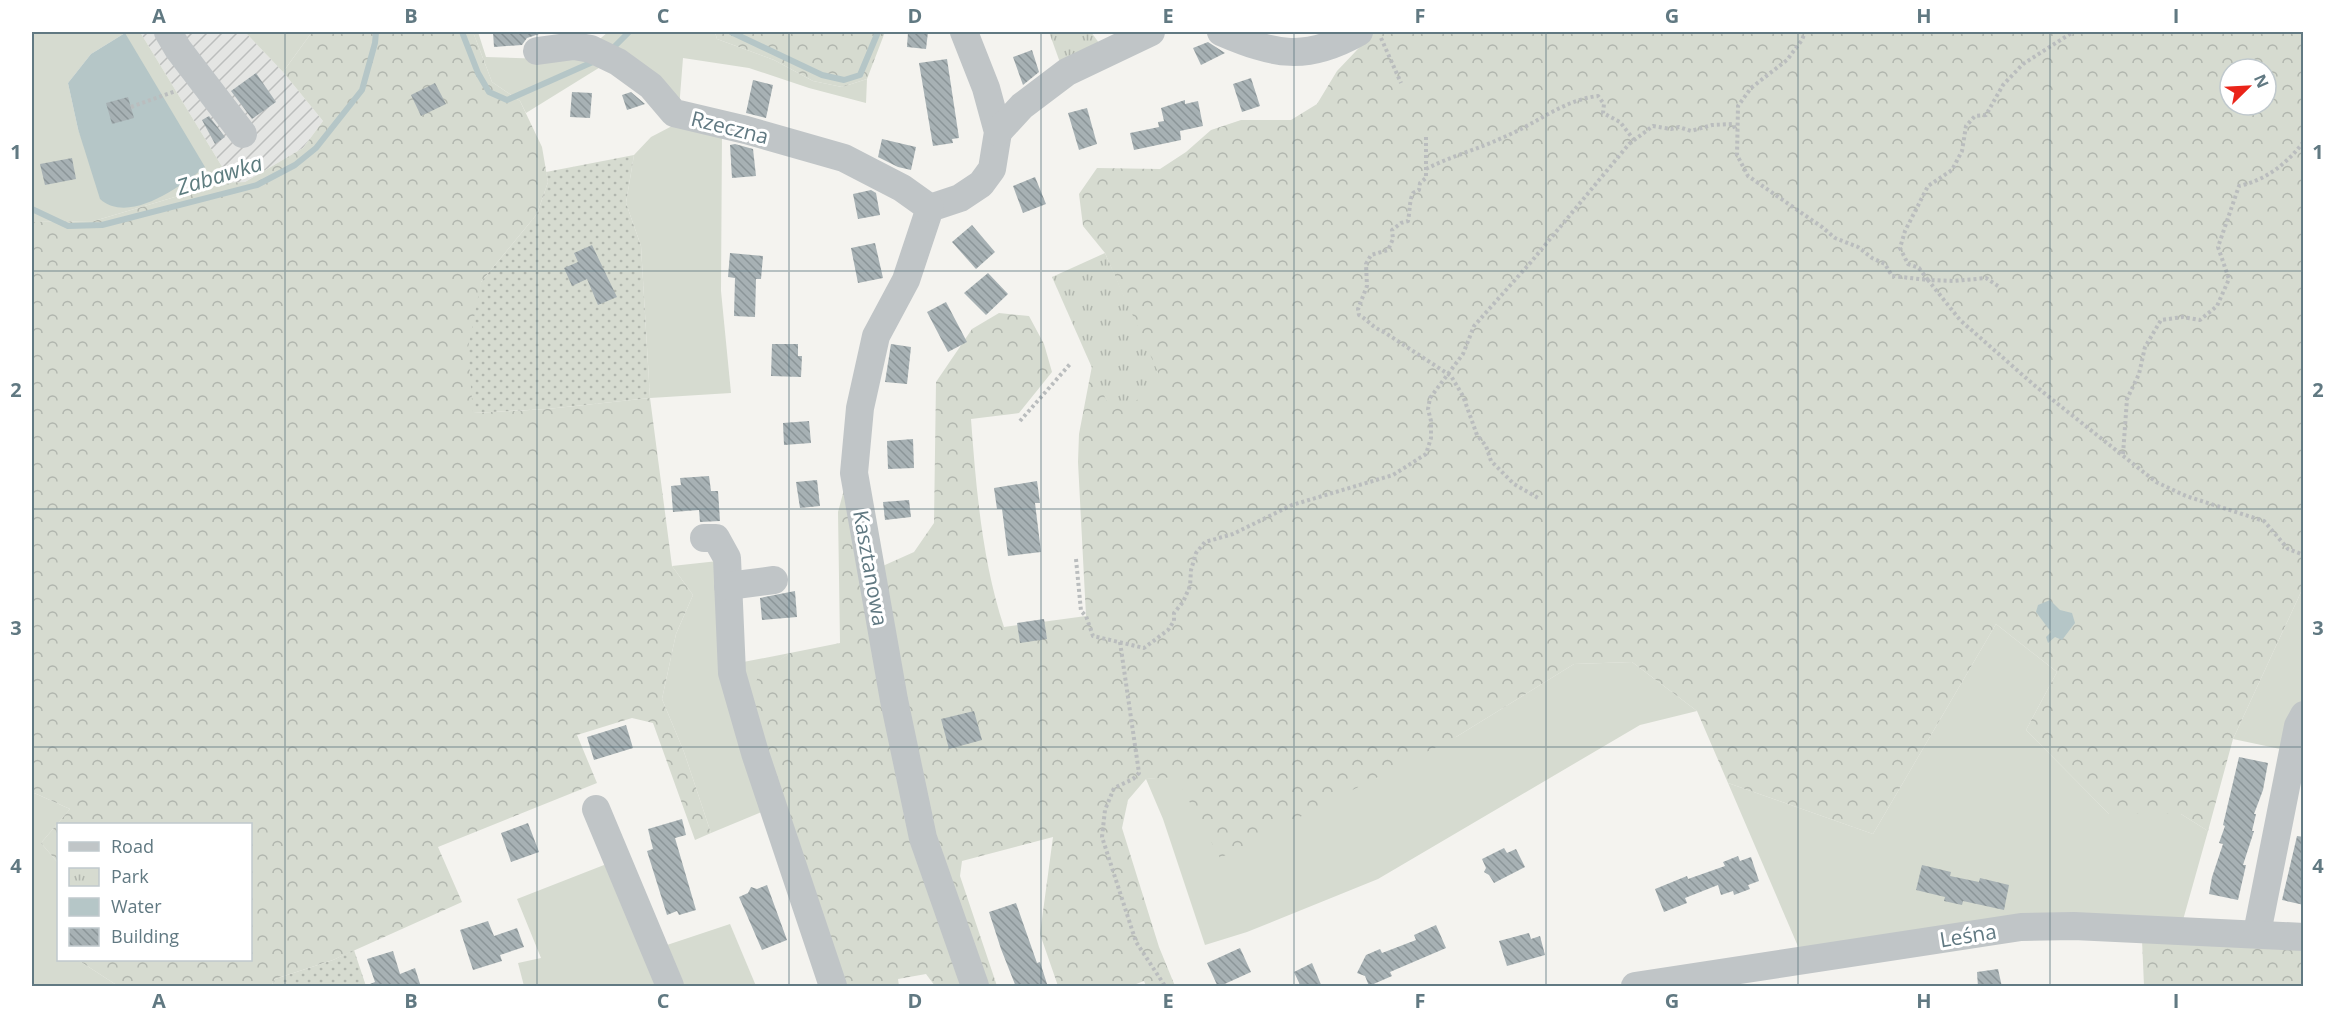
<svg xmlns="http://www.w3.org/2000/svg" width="2335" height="1018" font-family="'Open Sans',sans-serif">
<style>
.industrial{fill:url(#industrial-furrows)}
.grass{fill:#d6dbd0;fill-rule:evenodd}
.forest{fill:url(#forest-crowns);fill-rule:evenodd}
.park{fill:url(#park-tufts)}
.garden{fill:url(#garden-dots)}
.water{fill:#b5c6c7}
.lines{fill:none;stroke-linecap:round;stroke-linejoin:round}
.stream{stroke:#b5c6c7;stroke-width:6}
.building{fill:url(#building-back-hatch)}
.path{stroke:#babdbe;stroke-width:4;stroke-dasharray:3 3;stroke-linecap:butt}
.minor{stroke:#c0c5c7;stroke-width:28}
.grid{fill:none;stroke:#617982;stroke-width:1.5;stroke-opacity:0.55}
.labels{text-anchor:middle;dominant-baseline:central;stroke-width:6;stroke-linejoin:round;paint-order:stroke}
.street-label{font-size:21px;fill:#617982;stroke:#fff}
.water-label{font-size:22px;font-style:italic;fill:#5d7c7f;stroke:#fff}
.neatline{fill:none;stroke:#617982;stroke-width:2}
.grid-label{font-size:20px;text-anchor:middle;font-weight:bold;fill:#617982}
</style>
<defs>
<pattern id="industrial-furrows" width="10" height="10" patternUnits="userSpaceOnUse" patternTransform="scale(1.5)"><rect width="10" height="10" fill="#e4e5e3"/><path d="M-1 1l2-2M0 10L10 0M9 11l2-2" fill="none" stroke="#bcbebd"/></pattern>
<pattern id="forest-crowns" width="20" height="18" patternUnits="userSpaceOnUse" patternTransform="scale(1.5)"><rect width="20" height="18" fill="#d6dbd0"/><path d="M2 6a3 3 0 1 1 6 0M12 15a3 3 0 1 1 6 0" fill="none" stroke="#b1b6ae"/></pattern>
<pattern id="park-tufts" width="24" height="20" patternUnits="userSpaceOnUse" patternTransform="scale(1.5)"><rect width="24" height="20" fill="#d6dbd0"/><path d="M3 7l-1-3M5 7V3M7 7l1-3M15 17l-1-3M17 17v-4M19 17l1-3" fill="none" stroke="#b1b6ae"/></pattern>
<pattern id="garden-dots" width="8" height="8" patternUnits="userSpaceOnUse" patternTransform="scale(1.5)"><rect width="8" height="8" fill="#d6dbd0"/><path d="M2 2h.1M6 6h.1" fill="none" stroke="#b1b6ae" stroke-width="1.8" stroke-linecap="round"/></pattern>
<pattern id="building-back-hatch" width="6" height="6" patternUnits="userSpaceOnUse" patternTransform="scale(1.5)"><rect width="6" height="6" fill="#a7b1b4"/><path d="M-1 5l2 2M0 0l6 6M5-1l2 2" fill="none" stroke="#8b9598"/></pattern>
</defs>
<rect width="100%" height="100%" fill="#f4f3ef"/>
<polygon class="industrial" points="140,32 245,32 283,72 323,121 303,148 245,182 232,183"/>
<g class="grass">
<path d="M32,32H140L232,183H222L94,221L32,222ZM125,33L86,150L78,129L68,83L91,54Z"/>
<polygon points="245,32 312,32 283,72"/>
<polygon points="473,32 478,32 486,57 610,61 526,113 520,101 492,82"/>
<polygon points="608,32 715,32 717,39 774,60 813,81 842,87 867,79 866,103 809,88 749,68 683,58 679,109 594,44"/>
<polygon points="674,125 722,131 721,291 731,393 650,398 641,246 626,203 634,155 651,137"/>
<polygon points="718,561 769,809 711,833 684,752 662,699 676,634 693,595 672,566"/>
<polygon points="2301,592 2303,592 2303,706 2285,750 2233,739"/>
<polygon points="1996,624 2057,672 2026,730 2109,814 2181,814 2208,831 2183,920 1800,951 1728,783 1873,834"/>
<polygon points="790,653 759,674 751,727 738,663"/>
<polygon points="1632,662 1697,711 1640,725 1378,879 1247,932 1205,945 1163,819 1146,779 1176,776 1456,737 1574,664"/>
<polygon points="32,792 70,809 41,843 58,863 58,960 78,960 118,986 32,986"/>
<polygon points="604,865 614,869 662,986 524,986 518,963 541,958 517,899"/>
<polygon points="730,924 756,986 679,986 664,946"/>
</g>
<g class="forest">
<polygon points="312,32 473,32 492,82 520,101 542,147 548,182 537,214 481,282 474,413 547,409 650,398 672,566 693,595 676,634 662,699 684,752 711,833 695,840 653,723 632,718 577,735 597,783 438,847 462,902 333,960 275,979 271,986 118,986 78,960 250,960 250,824 58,824 58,863 41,843 70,809 32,792 32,222 94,221 222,183 245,182 303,148 323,121 283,72"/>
<polygon points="715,32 885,32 867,79 842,87 813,81 774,60 717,39"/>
<path d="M1374,32H2303V592H2301L2233,739L2208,831L2181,814H2109L2026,730L2057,672L1996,624L1873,834L1728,783L1697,711L1632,662L1574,664L1456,737L1220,858L1176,777L1146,779L1128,800L1122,828L1159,947L1175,986H1146L1144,981L1131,986H1058L1040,934L1053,837L962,861L960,876L997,986H935L926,974L898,979L899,986H840L751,727L753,692L759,673L790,653L840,643L838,512L845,486L876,569L914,552L934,523L936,382L972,329L999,313L1029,316L1044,344L1052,372L1019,413L971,419C976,487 982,561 1004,627L1086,616L1078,462L1079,434L1092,366L1129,309L1105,253L1083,226L1079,194L1097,168L1160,169L1186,152L1211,130L1241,120H1291L1317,104L1337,71ZM2230,69H2266V105H2230Z"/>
<polygon points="2142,940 2303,945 2303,986 2144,986"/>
</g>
<g class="park">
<polygon points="1049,32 1091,32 1102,47 1062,68"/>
<polygon points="1105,253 1165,388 1111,411 1052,277"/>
</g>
<g class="garden">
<polygon points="634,155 626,203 641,246 650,398 547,409 473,413 468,348 481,282 537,214 548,182 546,172"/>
<polygon points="354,950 366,986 271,986 275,979 333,960"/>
</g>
<g class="water">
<path d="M125,33L205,167C181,186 129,225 100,199L78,129L68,83L91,54Z"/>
<polygon points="2050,600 2060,610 2072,613 2075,623 2062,640 2055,637 2048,643 2046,637 2051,632 2036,612 2038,605"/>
</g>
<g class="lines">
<g class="stream">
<polyline points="462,32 478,73 489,92 507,100 595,61"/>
<polyline points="731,32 822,75 844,80 860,75 878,32"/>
<polyline points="612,49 629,32"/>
<polyline points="32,209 68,226 102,225 257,185 295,165 316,148 362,90 375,43 376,32"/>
</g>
</g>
<g class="building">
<polygon points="493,32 539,32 539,34 527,38 522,45 494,47"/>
<polygon points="908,32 928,32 926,49 907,47"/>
<polygon points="1208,42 1225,53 1201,65 1193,48"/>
<polygon points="1032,50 1039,72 1023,85 1013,57"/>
<polygon points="947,59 959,138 952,139 953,143 933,146 919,63"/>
<polygon points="256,73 276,102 252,119 231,91"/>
<polygon points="1251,78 1260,106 1242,112 1233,84"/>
<polygon points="753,80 773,85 766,118 746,113"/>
<polygon points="435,83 446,104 421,116 411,95"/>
<polygon points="572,92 592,93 590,118 570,117"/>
<polygon points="631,92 645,104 627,110 622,95"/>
<polygon points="128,97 134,118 112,124 106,103"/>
<polygon points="1185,100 1185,104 1198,101 1203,126 1180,131 1181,140 1134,150 1130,133 1159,127 1158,122 1164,121 1161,108"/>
<polygon points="1087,108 1097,144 1079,150 1068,113"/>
<polygon points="209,116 225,137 215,144 202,120"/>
<polygon points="882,139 916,147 911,170 898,167 878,157"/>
<polygon points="735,144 753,149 756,176 732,178 730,145"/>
<polygon points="72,158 76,179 45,185 40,164"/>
<polygon points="1035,177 1046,204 1023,213 1013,186"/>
<polygon points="871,190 876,193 880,215 858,219 853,194"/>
<polygon points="972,225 995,252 976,269 952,242"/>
<polygon points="875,243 883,278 858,283 851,248"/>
<polygon points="592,245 617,297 598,305 587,279 572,286 564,268 578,262 574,253"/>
<polygon points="730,253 763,256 761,279 756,279 755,317 734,316 735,278 728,277"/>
<polygon points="988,273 1008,294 986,315 964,293"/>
<polygon points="946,302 967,342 948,352 927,312"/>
<polygon points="772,344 798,344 798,356 802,356 801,377 771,376"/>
<polygon points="891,344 911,347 907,384 885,382"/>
<polygon points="809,421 811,443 784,445 783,423"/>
<polygon points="913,439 914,468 888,469 887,441"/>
<polygon points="709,476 711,491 718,491 720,521 700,522 699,510 673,512 671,486 681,485 680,478"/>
<polygon points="817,480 820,506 800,508 796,482"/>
<polygon points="1037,481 1040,503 1035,503 1041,552 1008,556 1002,509 997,509 994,488"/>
<polygon points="909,500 911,517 885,520 883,502"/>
<polygon points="795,591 797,617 762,620 760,598"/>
<polygon points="1044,619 1047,639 1020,643 1017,623"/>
<polygon points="974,711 982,740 949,749 941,719"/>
<polygon points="626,725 633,748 594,760 587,737"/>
<polygon points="2239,757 2268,763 2263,790 2254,814 2256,814 2252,831 2254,831 2243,865 2246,865 2238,900 2209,894 2212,877 2223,844 2219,843 2225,826 2223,825"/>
<polygon points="682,819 686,835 675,838 696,910 679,915 677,911 667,915 647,851 653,849 648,829"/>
<polygon points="528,823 539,852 511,862 501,833"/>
<polygon points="2297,836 2304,837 2304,905 2282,900"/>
<polygon points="1504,848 1507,853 1516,849 1525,867 1494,883 1489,875 1484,872 1486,868 1482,859"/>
<polygon points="1738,856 1740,861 1751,857 1759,881 1748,885 1750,889 1734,895 1733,891 1721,895 1718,885 1685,898 1687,903 1664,912 1655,889 1687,876 1688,879 1725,866 1723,862"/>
<polygon points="1922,865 1951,872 1950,876 1979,882 1980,878 2009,885 2004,910 1963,901 1962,905 1944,901 1945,897 1916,890"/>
<polygon points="767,885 787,940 762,950 739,897 748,893 751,887 757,889"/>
<polygon points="1016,903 1037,963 1040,962 1048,987 1016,987 1001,949 989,912"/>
<polygon points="488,921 494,936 517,928 524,947 500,955 502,961 473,970 460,930"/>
<polygon points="1436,925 1446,948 1390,972 1392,976 1369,986 1365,976 1357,973 1366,955 1380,949 1382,953 1416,940 1414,935"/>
<polygon points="1529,933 1531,939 1540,936 1545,955 1507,966 1499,941"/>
<polygon points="1240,948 1251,972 1218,987 1207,963"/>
<polygon points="393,951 400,974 415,968 421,987 371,987 370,984 375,982 367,959"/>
<polygon points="1312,963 1322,987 1301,987 1294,972"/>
<polygon points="1998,969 2002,987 1978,987 1977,972"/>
</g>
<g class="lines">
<g class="path">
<polyline points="1813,32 1805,32 1802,40 1787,60 1751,88 1738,106 1737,155 1748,176 1822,227 1835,238 1858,247 1872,258 1885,264 1892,276 1928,280 1919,268 1908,264 1900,248 1905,231 1928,186 1952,170 1962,151 1966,126 1975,116 1986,115 2003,85 2023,64 2073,32"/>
<polyline points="1381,38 1401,83"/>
<polyline points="131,107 176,91"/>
<path d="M1426,137V178L1420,183L1419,190L1413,193C1409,202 1410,211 1408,221L1401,223L1392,230L1393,239L1388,250L1371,255L1366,264L1367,286L1358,309L1359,315C1369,321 1373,328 1384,332L1451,376L1463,396L1477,435L1486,446L1491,461L1514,484L1540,499"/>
<path d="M1426,169C1451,156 1479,149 1504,137C1536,124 1563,100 1598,96L1604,104L1603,113L1620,122L1634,140"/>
<polyline points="1998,286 1986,278 1954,281 1928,280 1960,320 2034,385 2156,482 2186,496 2264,521 2288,549 2304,555"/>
<polyline points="1020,421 1071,363"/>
<path d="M2123,454L2127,399L2139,374L2145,347L2161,320L2183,317L2200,320L2217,306L2229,279L2218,247L2239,186C2266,180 2288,163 2304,141"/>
<polyline points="1076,559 1081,611 1086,616 1093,636 1144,648 1168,630 1174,621 1174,613 1183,602 1190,586 1191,570 1196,553 1205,542 1233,534 1292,505 1393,475 1426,454 1431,438 1431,421 1428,409 1430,398 1463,354 1474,326 1531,262 1629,144 1653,126 1671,129 1679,127 1691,131 1712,125 1733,124 1736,131"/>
<polyline points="1120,642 1139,773 1133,779 1114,788 1105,810 1102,837 1136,942 1165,986"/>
</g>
<g class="minor">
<polyline points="168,32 178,49 243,134"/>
<polyline points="964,32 986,88 998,132 992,169 981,184 960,198 930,208 906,280 876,336 860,408 854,473 894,700 923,838 975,986"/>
<path d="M1221,32C1275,55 1306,62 1359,32"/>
<polyline points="537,51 574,46 591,49 618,62 651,86 674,113 746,130 844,158 902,188 930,208"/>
<polyline points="998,132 1022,106 1067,72 1151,32"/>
<polyline points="704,538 716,538 727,558 732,673 755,753 833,986"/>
<polyline points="728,586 774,580"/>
<polyline points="596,809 670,986"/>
<polyline points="2257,933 2298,726 2304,715"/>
<polyline points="1635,986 2021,927 2074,926 2304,937"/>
</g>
</g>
<path class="grid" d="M285,32V986M537,32V986M789,32V986M1041,32V986M1294,32V986M1546,32V986M1798,32V986M2050,32V986M32,271H2304M32,509H2304M32,747H2304"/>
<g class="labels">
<g class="street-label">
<text transform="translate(730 127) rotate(14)">Rzeczna</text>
<text transform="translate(871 568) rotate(80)">Kasztanowa</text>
<text transform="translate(1968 935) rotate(-9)">Leśna</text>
</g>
<g class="water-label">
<text transform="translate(219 174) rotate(-17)">Zabawka</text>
</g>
</g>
<rect width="2335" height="1018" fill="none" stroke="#ffffff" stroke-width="66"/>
<rect x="57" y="823" width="195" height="138" fill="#ffffff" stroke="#c0c9cd" stroke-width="1.5"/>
<rect x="69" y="842" width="30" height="9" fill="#c0c5c7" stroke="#c0c9cd" stroke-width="1.5"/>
<text x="111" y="853" font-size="18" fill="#617982">Road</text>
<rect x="69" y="868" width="30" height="18" fill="url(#park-tufts)" stroke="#c0c9cd" stroke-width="1.5"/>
<text x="111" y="883" font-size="18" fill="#617982">Park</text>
<rect x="69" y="898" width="30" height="18" fill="#b5c6c7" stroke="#c0c9cd" stroke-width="1.5"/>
<text x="111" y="913" font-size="18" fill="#617982">Water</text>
<rect x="69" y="928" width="30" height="18" fill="url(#building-back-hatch)" stroke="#c0c9cd" stroke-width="1.5"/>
<text x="111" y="943" font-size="18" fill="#617982">Building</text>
<g transform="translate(2248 87) rotate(66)"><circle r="28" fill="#ffffff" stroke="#c0c9cd" stroke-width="1.5"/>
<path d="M0-4.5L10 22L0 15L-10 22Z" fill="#ea2419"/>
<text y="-9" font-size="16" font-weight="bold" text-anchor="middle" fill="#617982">N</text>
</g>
<rect x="33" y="33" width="2269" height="952" class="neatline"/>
<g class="grid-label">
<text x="159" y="23">A</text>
<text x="411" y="23">B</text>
<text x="663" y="23">C</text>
<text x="915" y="23">D</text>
<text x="1168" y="23">E</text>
<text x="1420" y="23">F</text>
<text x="1672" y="23">G</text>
<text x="1924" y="23">H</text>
<text x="2176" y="23">I</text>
<text x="16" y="159">1</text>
<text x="2318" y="159">1</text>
<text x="16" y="397">2</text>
<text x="2318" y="397">2</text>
<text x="16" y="635">3</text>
<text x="2318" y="635">3</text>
<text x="16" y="873">4</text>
<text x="2318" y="873">4</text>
<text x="159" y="1008">A</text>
<text x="411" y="1008">B</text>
<text x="663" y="1008">C</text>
<text x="915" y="1008">D</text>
<text x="1168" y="1008">E</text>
<text x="1420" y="1008">F</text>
<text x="1672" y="1008">G</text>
<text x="1924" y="1008">H</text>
<text x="2176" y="1008">I</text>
</g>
</svg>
